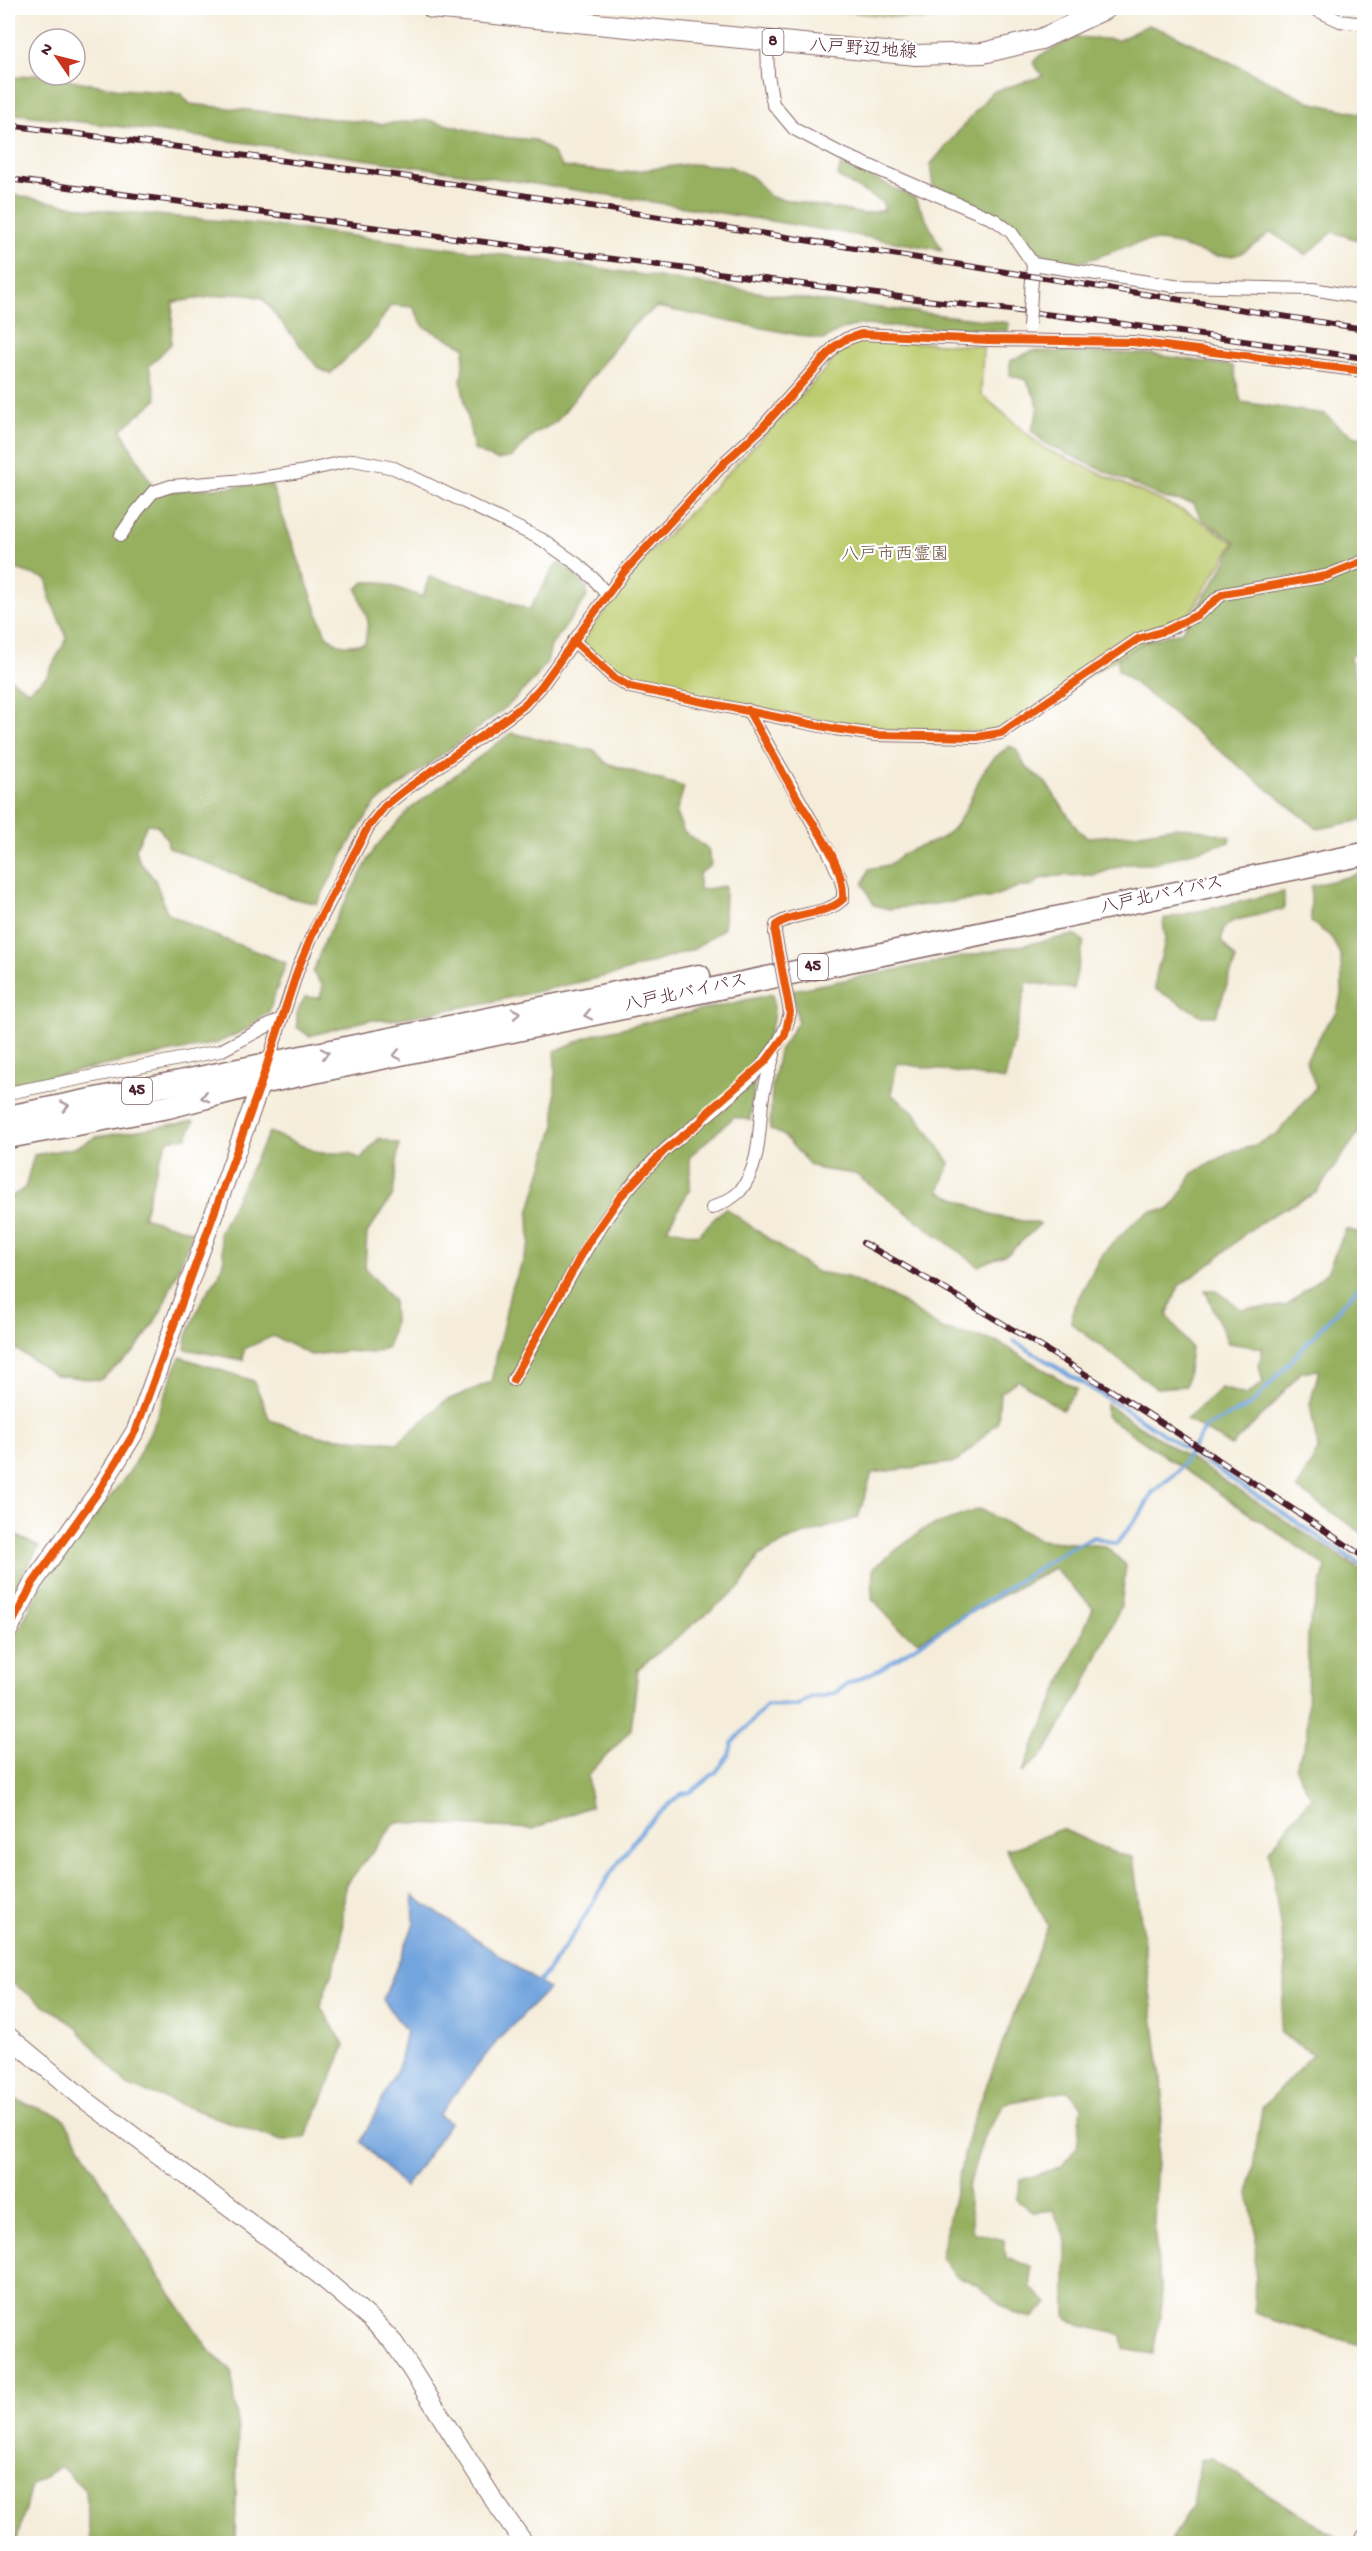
<svg xmlns="http://www.w3.org/2000/svg" width="1372" height="2551" font-family="'Gochi Hand','Klee One',sans-serif">
<style>
.green{fill:#bdcc6e;stroke:#84764c;stroke-width:1.5}
.forest{fill:#96b061;stroke:#706846;stroke-width:1.5}
.water{fill:#72a4dd;stroke:#5e6284;stroke-width:1.5}
.lines{fill:none;stroke-linecap:round;stroke-linejoin:round}
.stream{stroke:#72a4dd;stroke-width:4}
.street-casing{stroke:#866768;stroke-width:14}
.secondary-casing{stroke:#866768;stroke-width:20}
.primary-casing{stroke:#866768;stroke-width:22}
.highway-casing{stroke:#866768;stroke-width:25}
.street{stroke:#fff;stroke-width:12}
.secondary{stroke:#fff;stroke-width:18}
.primary{stroke:#fff;stroke-width:20}
.highway{stroke:#fff;stroke-width:22}
.rail-casing{stroke:#4a1f2b;stroke-width:6}
.rail{stroke:#fff;stroke-width:4;stroke-dasharray:11;stroke-linecap:butt}
.street-bridge-casing{stroke:#866768;stroke-width:14;stroke-linecap:butt}
.street-bridge{stroke:#fff;stroke-width:12}
.cycleway-casing{stroke:#fff;stroke-width:11}
.cycleway{stroke:#e8590c;stroke-width:8}
.oneway{stroke:#ae9aa0}
.labels{text-anchor:middle;dominant-baseline:central;stroke-width:4.5;stroke-linejoin:round;paint-order:stroke}
.shield{fill:#fff;stroke:#80626b;stroke-width:1.5}
.shield-label{font-size:16px;font-weight:bold;fill:#4a1f2b}
.street-label{font-size:18px;fill:#4a1f2b;stroke:#fff}
.park-label{font-size:18px;fill:#6c533f;stroke:#fff}
</style>
<rect width="100%" height="100%" fill="#fff"/>
<filter id="ink" filterUnits="userSpaceOnUse"><feTurbulence type="fractalNoise" baseFrequency=".0167" numOctaves="2"/><feDisplacementMap in="SourceGraphic" scale="12" xChannelSelector="R" yChannelSelector="G"/><feConvolveMatrix kernelMatrix="1 2 1 2 8 2 1 2 1" color-interpolation-filters="sRGB"/></filter>
<filter id="wash" filterUnits="userSpaceOnUse"><feTurbulence type="fractalNoise" baseFrequency=".008" numOctaves="4" result="noise"/><feDisplacementMap in="SourceGraphic" scale="24" xChannelSelector="R" yChannelSelector="G"/><feGaussianBlur stdDeviation="1.35" result="paint"/><feColorMatrix in="noise" values="0 0 0 0 0 0 0 0 0 0 0 0 0 0 0 0 0 1.4 0 .05"/><feComposite in="paint" operator="in"/></filter>
<g filter="url(#wash)">
<rect width="100%" height="100%" fill="#f5edda"/>
<g class="green">
<polygon points="813,8 957,8 944,17 923,20"/>
<polygon points="866,340 983,346 981,394 1044,448 1192,515 1234,543 1188,616 994,732 878,731 628,683 581,642 646,557 784,415 845,347 856,341"/>
</g>
<g class="forest">
<path d="M1148,25L1173,34L1313,103L1364,114V242L1333,232L1306,255L1271,232C1261,240 1249,251 1236,255C1208,262 1179,239 1151,241C1118,243 1086,272 1053,259C1026,248 1025,231 1004,218C983,205 956,197 933,186L930,165L992,92L1043,76L1033,63L1039,56L1076,37L1119,40Z"/>
<path d="M39,74L120,89L180,93L190,104L381,124L428,120L498,137L535,140L552,152L562,167L621,173L689,164L729,166L752,177L771,197L864,214L885,210L882,202L838,177L841,163L915,198L942,250C632,196 320,150 8,113V79Z"/>
<path d="M8,194L90,209L266,225L542,260L804,299L1009,323L1008,331L860,325L842,329L823,340L657,307L631,327L556,422L534,434L512,457L497,460L474,450L461,382L465,347L424,327L413,307L391,305L371,335L330,374L318,368L262,298L240,293L173,302L171,344L149,366L157,399L121,430L156,492L271,484L325,633C337,648 347,646 365,643L368,621L357,589L364,582H380L423,597L429,577L480,590L529,610L557,563L564,564L587,587V597L551,646L547,662L536,677L508,706L375,804L354,835L317,904L291,898L168,847L167,839L157,825L147,824L136,848L139,861L155,880L167,913L208,933L286,963L269,1011L249,1028L217,1043L8,1085V677L28,691L46,677L67,638L50,599L47,579L16,569L8,570Z"/>
<path d="M1032,351L1149,354L1233,366L1241,402L1325,414L1340,428L1359,438L1364,434V647L1350,658L1362,702H1364V820L1318,829L1118,670V658L1144,642L1181,632L1218,576L1236,542L1202,519L1193,503L1163,498L1046,444L1031,430C1042,406 1039,403 1026,380L1010,375V361Z"/>
<polygon points="511,733 595,751 606,763 684,787 676,814 684,832 708,849 711,865 699,874 699,890 725,886 724,928 694,949 620,973 485,1003 391,1020 369,1020 309,1036 297,1027 297,1013 305,997 320,998 323,986 313,973 324,941 375,848 410,809"/>
<path d="M1010,746L1016,749L1025,766L1046,783L1078,830L1087,837L1135,834L1175,827L1191,828L1230,837L1229,842L1152,864H1126L1095,875L1056,876L1040,879L1031,887H1018L989,898L889,909L874,905L863,884L869,869C875,867 882,867 888,865C895,862 900,855 907,852C924,843 942,843 955,826C980,795 970,772 1010,746Z"/>
<polygon points="1364,873 1364,1125 1316,1193 1274,1214 1247,1232 1214,1261 1179,1286 1167,1315 1191,1348 1186,1386 1156,1388 1076,1327 1071,1322 1074,1306 1102,1254 1137,1219 1151,1211 1168,1210 1175,1203 1193,1173 1233,1151 1251,1147 1277,1134 1316,1087 1306,1060 1327,1024 1337,1013 1342,990 1341,956 1330,936 1311,922 1311,886"/>
<path d="M1284,892V909L1233,921L1224,928L1221,941L1236,959L1216,1016H1202L1155,989C1154,970 1165,953 1165,937C1165,930 1162,927 1164,919Z"/>
<polygon points="1074,935 1084,941 1073,989 1027,982 1005,1080 897,1063 891,1094 915,1113 950,1163 939,1191 994,1216 1040,1224 1009,1253 978,1266 855,1174 819,1169 809,1164 783,1135 770,1129 772,1087 779,1051 798,1022 793,990"/>
<path d="M773,994C777,1028 767,1033 758,1063C753,1081 753,1102 750,1120L734,1117L690,1156V1189L667,1228L698,1235L725,1208L816,1272L847,1277L895,1298L942,1329L996,1341L1077,1389L1062,1410L1018,1380L1000,1393L998,1422L957,1462L872,1473L858,1518L790,1539L759,1556L740,1587L638,1669L631,1730L588,1775L591,1806L533,1829L396,1822L345,1886L341,1947L320,2006L345,2046L306,2137L281,2141L127,2085L74,2025L8,1980V1651L41,1586L130,1471L153,1426L180,1357L254,1381L270,1420L318,1436L398,1443L445,1401L491,1382L510,1293L530,1244L529,1213L555,1125V1051L595,1034Z"/>
<polygon points="194,1121 187,1137 168,1140 158,1163 143,1217 193,1232 162,1309 151,1328 133,1353 100,1380 55,1375 8,1344 8,1199 25,1188 34,1155 74,1148 96,1137"/>
<polygon points="269,1132 319,1153 349,1153 361,1159 379,1138 399,1144 393,1195 367,1233 365,1268 393,1300 394,1323 388,1347 372,1353 348,1351 311,1355 273,1336 244,1349 243,1360 185,1349 187,1336 202,1300 219,1275 224,1258 219,1233"/>
<polygon points="1346,1229 1364,1234 1364,1534 1297,1489 1318,1450 1310,1404 1319,1370 1301,1372 1270,1408 1231,1446 1186,1419 1221,1388 1246,1395 1263,1383 1259,1365 1263,1348 1228,1343 1205,1290 1216,1290 1241,1309 1286,1306 1327,1272"/>
<polygon points="1106,1404 1364,1572 1364,2346 1265,2318 1254,2311 1256,2231 1249,2195 1262,2108 1313,2054 1280,2033 1286,1964 1269,1851 1311,1797 1295,1767 1307,1739 1308,1631 1326,1566 1106,1416"/>
<polygon points="979,1509 1040,1540 1105,1546 1126,1565 1121,1606 1084,1686 1046,1751 1022,1773 1093,1608 1054,1568 918,1641 898,1628 872,1598 873,1568 924,1529"/>
<polygon points="8,1531 39,1547 8,1600"/>
<path d="M1062,1829L1112,1852L1133,1857L1163,2095L1156,2173L1154,2227L1162,2304L1153,2354L1124,2349L1122,2335L1079,2325L1066,2317V2241L1053,2210L1033,2212L1016,2200L1021,2180L1061,2167L1077,2147L1082,2106L1068,2091L1005,2103L984,2136L967,2190L973,2232L1004,2240L1006,2258L1031,2266V2288L1048,2303L1032,2318L1013,2313L977,2285L957,2276L940,2257L970,2129L1048,1925L1006,1849C1023,1848 1044,1834 1062,1829Z"/>
<polygon points="8,2097 63,2117 153,2267 211,2353 231,2370 238,2424 235,2543 96,2543 90,2540 86,2491 60,2466 31,2486 16,2543 8,2543"/>
<polygon points="1212,2458 1342,2541 1341,2543 1170,2543 1191,2508 1201,2460"/>
</g>
<polygon class="water" points="413,1896 548,1989 498,2040 438,2115 450,2123 405,2187 361,2142 398,2067 406,2031 383,2000 414,1924"/>
<g class="lines">
<g class="stream">
<polyline points="1014,1341 1130,1412 1364,1567"/>
<polyline points="539,1983 574,1934 608,1877 645,1826 681,1794 691,1792 716,1772 729,1755 732,1743 767,1705 798,1706 810,1698 822,1697 835,1693 847,1684 880,1669 1070,1548 1094,1537 1116,1544 1141,1513 1152,1493 1178,1471 1206,1427 1251,1405 1364,1281"/>
</g>
</g>
</g>
<g filter="url(#ink)">
<g class="lines">
<g class="street-casing">
<g id="street">
<polyline points="1312,8 1340,21 1364,24"/>
<polyline points="767,42 768,75 773,104 794,129 840,153 995,220 1011,232 1033,264 1174,286 1313,289 1364,298"/>
<polyline points="1031,294 1033,264"/>
<polyline points="121,535 137,511 153,492 171,486 245,480 300,472 353,460 394,468 541,539 577,564 594,579 607,595"/>
<polyline points="574,641 613,677 630,687 835,729 875,735 977,737 1001,733 1138,639 1167,630 1197,615 1223,594 1326,576 1364,561"/>
<path d="M748,710L827,848L840,877L843,889V899C826,916 796,911 776,925L775,933"/>
<polyline points="267,1065 298,969 311,938 368,827 385,806 405,790 504,720 523,706 540,688 624,572 726,461 760,430 835,346 846,339 861,334 988,340 1133,342 1364,371"/>
<polyline points="8,1093 220,1051 281,1019"/>
<path d="M712,1208C721,1203 733,1199 740,1191C762,1164 758,1128 763,1096C765,1082 770,1068 774,1055"/>
<path d="M513,1380C560,1300 595,1214 665,1150C705,1114 781,1067 790,1012"/>
<polyline points="1359,2544 1364,2535"/>
</g>
</g>
<g class="secondary-casing">
<g id="secondary">
<polyline points="8,1631 33,1583 98,1492 136,1430 265,1072"/>
<polyline points="8,2036 84,2099 318,2274 372,2320 394,2343 411,2369 495,2502 525,2544"/>
</g>
</g>
<g class="primary-casing">
<polyline id="primary" points="432,8 916,55 983,53 1041,39 1107,8"/>
</g>
<g class="highway-casing">
<g id="highway">
<polyline points="8,1117 699,976"/>
<polyline points="8,1137 168,1107 261,1083 1364,854"/>
</g>
</g>
<use href="#street" class="street"/>
<use href="#secondary" class="secondary"/>
<use href="#primary" class="primary"/>
<use href="#highway" class="highway"/>
<g class="rail-casing">
<g id="rail">
<polyline points="8,125 402,176 1364,329"/>
<polyline points="8,179 900,297 1095,320 1364,358"/>
<path d="M863,1243C1036,1338 1201,1447 1364,1557"/>
</g>
</g>
<use href="#rail" class="rail"/>
<g class="street-bridge-casing">
<g id="street-bridge">
<polyline points="1029,327 1031,294"/>
<polyline points="775,933 790,1012"/>
</g>
</g>
<use href="#street-bridge" class="street-bridge"/>
<g class="cycleway-casing">
<g id="cycleway">
<polyline points="574,641 613,677 630,687 835,729 875,735 977,737 1001,733 1138,639 1167,630 1197,615 1223,594 1326,576 1364,561"/>
<path d="M513,1380L588,1243L620,1197L665,1150L700,1122L709,1111L766,1061L785,1035L790,1012L775,933L776,925C796,911 826,916 843,899C845,864 815,828 798,799C781,770 765,740 748,710"/>
<polyline points="8,1631 33,1583 98,1492 136,1430 261,1083 298,969 316,926 368,827 385,806 405,790 504,720 523,706 540,688 624,572 726,461 760,430 835,346 846,339 861,334 988,340 1133,342 1364,371"/>
</g>
</g>
<use href="#cycleway" class="cycleway"/>
</g>
<defs><path id="oneway-chevron" d="M-2-3.5L2.5 0L-2 3.5" fill="none" stroke-width="1.6" stroke-linecap="round" stroke-linejoin="round" transform="scale(1.5)"/></defs>
<g class="oneway">
<use href="#oneway-chevron" transform="translate(516 1013) rotate(-12)"/>
<use href="#oneway-chevron" transform="translate(588 1015) rotate(168)"/>
<use href="#oneway-chevron" transform="translate(325 1053) rotate(-12)"/>
<use href="#oneway-chevron" transform="translate(397 1055) rotate(168)"/>
<use href="#oneway-chevron" transform="translate(205 1097) rotate(166)"/>
<use href="#oneway-chevron" transform="translate(65 1106) rotate(-11)"/>
</g>
</g>
<g class="labels">
<g class="shield">
<rect x="762.5" y="29" width="21" height="26" rx="4.5"/>
<rect x="798" y="954" width="30" height="26" rx="4.5"/>
<rect x="122" y="1078" width="30" height="26" rx="4.5"/>
</g>
<g class="shield-label">
<text x="773" y="42">8</text>
<text x="813" y="967">45</text>
<text x="137" y="1091">45</text>
</g>
<g class="street-label">
<text transform="translate(863 50) rotate(4)">八戸野辺地線</text>
<text transform="translate(1162 896) rotate(-12)">八戸北バイパス</text>
<text transform="translate(686 994) rotate(-12)">八戸北バイパス</text>
</g>
<g class="park-label">
<text x="895" y="555">八戸市西霊園</text>
</g>
</g>
<rect width="1372" height="2551" fill="none" stroke="#fff" stroke-width="30"/>
<g transform="translate(57 57) rotate(305)"><circle r="28" fill="#ffffff" stroke="#b7a5aa" stroke-width="1.5"/>
<path d="M0-4.5L10 22L0 15L-10 22Z" fill="#c8321e"/>
<text y="-9" font-size="16" font-weight="bold" text-anchor="middle" fill="#4a1f2b">N</text>
</g>
</svg>
